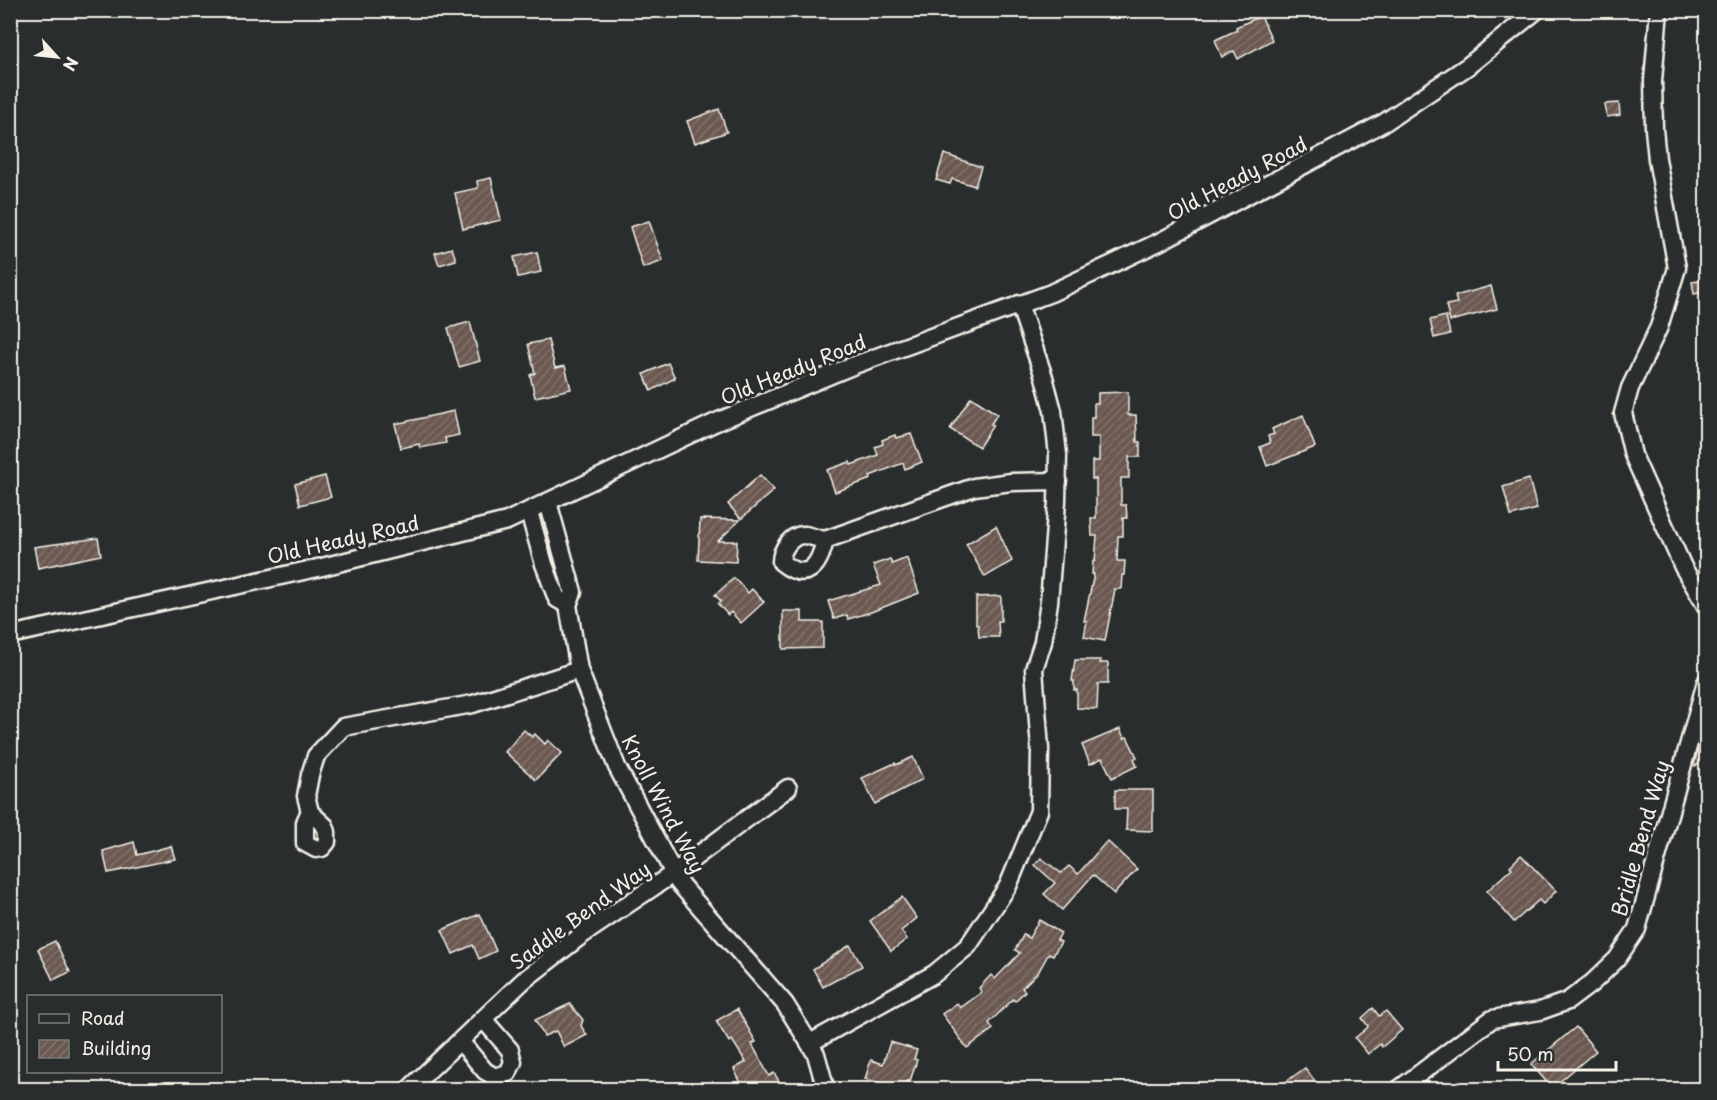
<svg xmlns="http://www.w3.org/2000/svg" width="1717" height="1100" font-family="'Playpen Sans',sans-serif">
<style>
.building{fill:url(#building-hatch);stroke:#f4f1e8;stroke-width:1.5}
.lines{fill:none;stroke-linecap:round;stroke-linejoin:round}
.minor-casing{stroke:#f4f1e8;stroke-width:21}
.minor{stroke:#2a2d2e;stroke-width:16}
.labels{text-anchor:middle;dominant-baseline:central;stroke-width:6;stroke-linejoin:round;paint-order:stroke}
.street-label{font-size:20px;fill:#f4f1e8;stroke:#2a2d2e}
</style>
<defs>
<pattern id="building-hatch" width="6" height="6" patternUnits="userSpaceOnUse" patternTransform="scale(1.5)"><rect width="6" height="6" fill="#6a5951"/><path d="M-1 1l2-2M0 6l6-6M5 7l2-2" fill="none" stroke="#80716a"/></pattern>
</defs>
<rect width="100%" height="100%" fill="#2a2d2e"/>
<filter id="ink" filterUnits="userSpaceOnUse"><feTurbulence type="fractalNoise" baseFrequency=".0167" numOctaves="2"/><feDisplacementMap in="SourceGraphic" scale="12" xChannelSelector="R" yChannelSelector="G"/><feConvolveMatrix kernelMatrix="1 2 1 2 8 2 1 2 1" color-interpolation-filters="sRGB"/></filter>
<g filter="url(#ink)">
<g class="building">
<polygon points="1261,16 1272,40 1238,59 1234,51 1222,57 1215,40 1237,30 1236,27"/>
<polygon points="1619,103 1620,115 1607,117 1605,104"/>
<polygon points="719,109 727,132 695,143 687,121"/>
<polygon points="944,154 981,167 975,186 952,179 950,184 936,180"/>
<polygon points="491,178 501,220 463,229 455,193 478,188 477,181"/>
<polygon points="649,221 663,261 643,268 630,227"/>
<polygon points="452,248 456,260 439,265 435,253"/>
<polygon points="537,252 541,272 518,277 514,257"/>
<polygon points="1707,280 1707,292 1694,294 1692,282"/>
<polygon points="1491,286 1497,309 1450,321 1446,305 1457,303 1455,296"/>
<polygon points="1446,316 1450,334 1434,338 1430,320"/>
<polygon points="470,322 480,361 459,367 448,328"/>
<polygon points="548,340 555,368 565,366 571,389 535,397 530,375 535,373 528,344"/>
<polygon points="668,363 675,378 651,391 644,374"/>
<polygon points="1128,392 1128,415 1136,415 1137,442 1140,442 1140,457 1129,457 1129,478 1121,478 1121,505 1126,505 1127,518 1123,518 1123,536 1118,536 1117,561 1125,561 1124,575 1122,575 1121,589 1115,589 1105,641 1084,637 1087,621 1084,621 1094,574 1092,574 1093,561 1095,561 1097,536 1092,536 1091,518 1096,518 1096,479 1092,479 1092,461 1099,461 1099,437 1091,437 1091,417 1094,417 1094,403 1098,403 1098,393"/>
<polygon points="971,397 997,414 991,424 993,425 979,447 950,429"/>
<polygon points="454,411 459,435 445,438 446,443 420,448 419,444 401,448 395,424"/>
<polygon points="1303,415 1315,447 1267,466 1260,447 1270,443 1268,436 1274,434 1272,429"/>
<polygon points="911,434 922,462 905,469 903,463 870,476 871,479 835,492 827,470 850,462 851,465 878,455 875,447 883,444 882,440 895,435 896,438"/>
<polygon points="760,475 774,490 741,519 728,504"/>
<polygon points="325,476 331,497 300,505 295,484"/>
<polygon points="1529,479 1537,509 1511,516 1503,487"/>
<polygon points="700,519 740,520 718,541 737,541 736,562 698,560"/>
<polygon points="996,526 1012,561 985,577 966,544"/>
<polygon points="98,538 101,555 38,568 34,547"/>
<polygon points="907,558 919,593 871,612 848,619 847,615 834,619 828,601 881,585 873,565 890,559 892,564"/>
<polygon points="734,578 748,593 752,589 764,602 741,623 731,612 728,615 718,604 721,601 715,595"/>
<polygon points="1001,596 1001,621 998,621 999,637 979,637 978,625 976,625 976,597"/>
<polygon points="783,611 802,611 802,622 823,622 823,648 783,649"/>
<polygon points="1075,660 1101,660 1100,663 1108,663 1108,684 1098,684 1097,709 1077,708 1077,690 1074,690 1074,681 1072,681"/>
<polygon points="1120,729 1124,738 1127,737 1137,757 1134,759 1137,766 1112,778 1102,758 1090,764 1082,745"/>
<polygon points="524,730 532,737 535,734 545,744 548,740 562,753 536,780 505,752"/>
<polygon points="1707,742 1707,760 1695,766 1694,764 1699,746"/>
<polygon points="913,757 923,779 875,804 862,778 895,763 896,765"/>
<polygon points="1115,790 1153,790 1153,831 1126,830 1127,809 1115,809"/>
<polygon points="1107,841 1137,869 1114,894 1093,875 1062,910 1044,894 1055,883 1035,865 1041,858 1061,873 1069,866 1078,874"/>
<polygon points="134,842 137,855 171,846 175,859 108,873 103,851"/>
<polygon points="1521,855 1556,891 1543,904 1539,900 1514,922 1487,891 1512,868 1510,866"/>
<polygon points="902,897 917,918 901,931 907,939 891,951 870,921"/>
<polygon points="480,914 496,951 479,959 473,945 453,954 442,930"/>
<polygon points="1039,920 1061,933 1057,940 1061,942 1053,955 1049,953 1039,971 1022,988 1025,991 1015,1001 1013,999 989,1023 993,1029 967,1048 942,1014 957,1003 960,1008 982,992 979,988 991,975 995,979 1020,953 1015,950 1024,934 1029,938"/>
<polygon points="55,941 70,972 53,980 38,949"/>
<polygon points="850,945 862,966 823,987 813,969"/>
<polygon points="570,1004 583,1020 581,1026 587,1035 564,1047 556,1031 544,1036 535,1020"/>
<polygon points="1373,1008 1379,1016 1386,1011 1402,1030 1382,1047 1380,1044 1368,1054 1355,1038 1367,1028 1368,1026 1362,1018"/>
<polygon points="737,1009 756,1042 752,1044 769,1076 774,1073 784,1089 744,1089 734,1069 746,1062 732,1040 729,1042 716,1021"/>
<polygon points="1576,1027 1596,1051 1552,1088 1531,1064"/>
<polygon points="890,1042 917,1050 914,1059 917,1060 910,1081 907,1080 904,1089 865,1079 871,1060 883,1064"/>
<polygon points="1305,1068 1321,1089 1276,1089"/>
</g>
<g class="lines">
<g class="minor-casing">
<g id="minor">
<polyline points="1659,10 1653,81 1654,129 1657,159 1677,268 1659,327 1630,388 1623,413 1633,455 1683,567 1706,606"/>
<polyline points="548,502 573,592 568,605 579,670 617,767 679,883 785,1004 816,1054 826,1090"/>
<polyline points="529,512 544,564 557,599 568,605"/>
<path d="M825,540C819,567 807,583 781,562C781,550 791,534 805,535C811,536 818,539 825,540L974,487L1011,482L1058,481"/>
<polyline points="10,635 322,567 507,521 714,423 852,366 1051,293 1159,242 1385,122 1468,66 1537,10"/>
<polyline points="310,811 305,822 305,843 316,849 322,848 327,842 327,832 325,826 310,812 306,796 310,775 316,756 343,727 473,704 579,670"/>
<polyline points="460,1041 485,1071 495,1077 508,1073 513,1062 510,1050 483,1019"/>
<polyline points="810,1043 934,974 968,946 1008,886 1039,811 1040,749 1034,669 1043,642 1049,602 1057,502 1058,455 1053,411 1044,377 1019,304"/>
<polyline points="408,1090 524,980 582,935 674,873 788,788"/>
<polyline points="1398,1090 1492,1019 1540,1011 1568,1001 1592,983 1617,959 1637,929 1706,682"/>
</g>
</g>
<use href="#minor" class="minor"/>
</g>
</g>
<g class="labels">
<g class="street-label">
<text transform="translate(1237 178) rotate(-28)">Old Heady Road</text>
<text transform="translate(793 369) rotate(-22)">Old Heady Road</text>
<text transform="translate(343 539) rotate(-13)">Old Heady Road</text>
<text transform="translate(664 804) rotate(62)">Knoll Wind Way</text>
<text transform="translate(1640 838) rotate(-74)">Bridle Bend Way</text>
<text transform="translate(580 915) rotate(-36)">Saddle Bend Way</text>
</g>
</g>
<rect width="1717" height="1100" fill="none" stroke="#2a2d2e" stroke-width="36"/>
<rect x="18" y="18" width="1681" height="1064" fill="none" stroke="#f4f1e8" stroke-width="2" filter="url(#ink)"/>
<rect x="27" y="995" width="195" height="78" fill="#2a2d2e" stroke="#7b7b78" stroke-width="1.5"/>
<rect x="39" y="1014" width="30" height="9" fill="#2a2d2e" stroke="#7b7b78" stroke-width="1.5"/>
<text x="81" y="1025" font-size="18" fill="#f4f1e8">Road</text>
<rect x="39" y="1040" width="30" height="18" fill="url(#building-hatch)" stroke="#7b7b78" stroke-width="1.5"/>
<text x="81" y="1055" font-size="18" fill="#f4f1e8">Building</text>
<g transform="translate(57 57) rotate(117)" stroke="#2a2d2e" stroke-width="4.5" paint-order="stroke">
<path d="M0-4.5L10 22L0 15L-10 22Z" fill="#f4f1e8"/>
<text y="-9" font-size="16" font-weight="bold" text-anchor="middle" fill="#f4f1e8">N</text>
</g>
<path d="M1498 1061v9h118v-9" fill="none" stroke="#f4f1e8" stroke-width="3"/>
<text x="1507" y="1061" font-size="18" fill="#f4f1e8" stroke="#2a2d2e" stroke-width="4.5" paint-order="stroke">50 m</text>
</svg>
